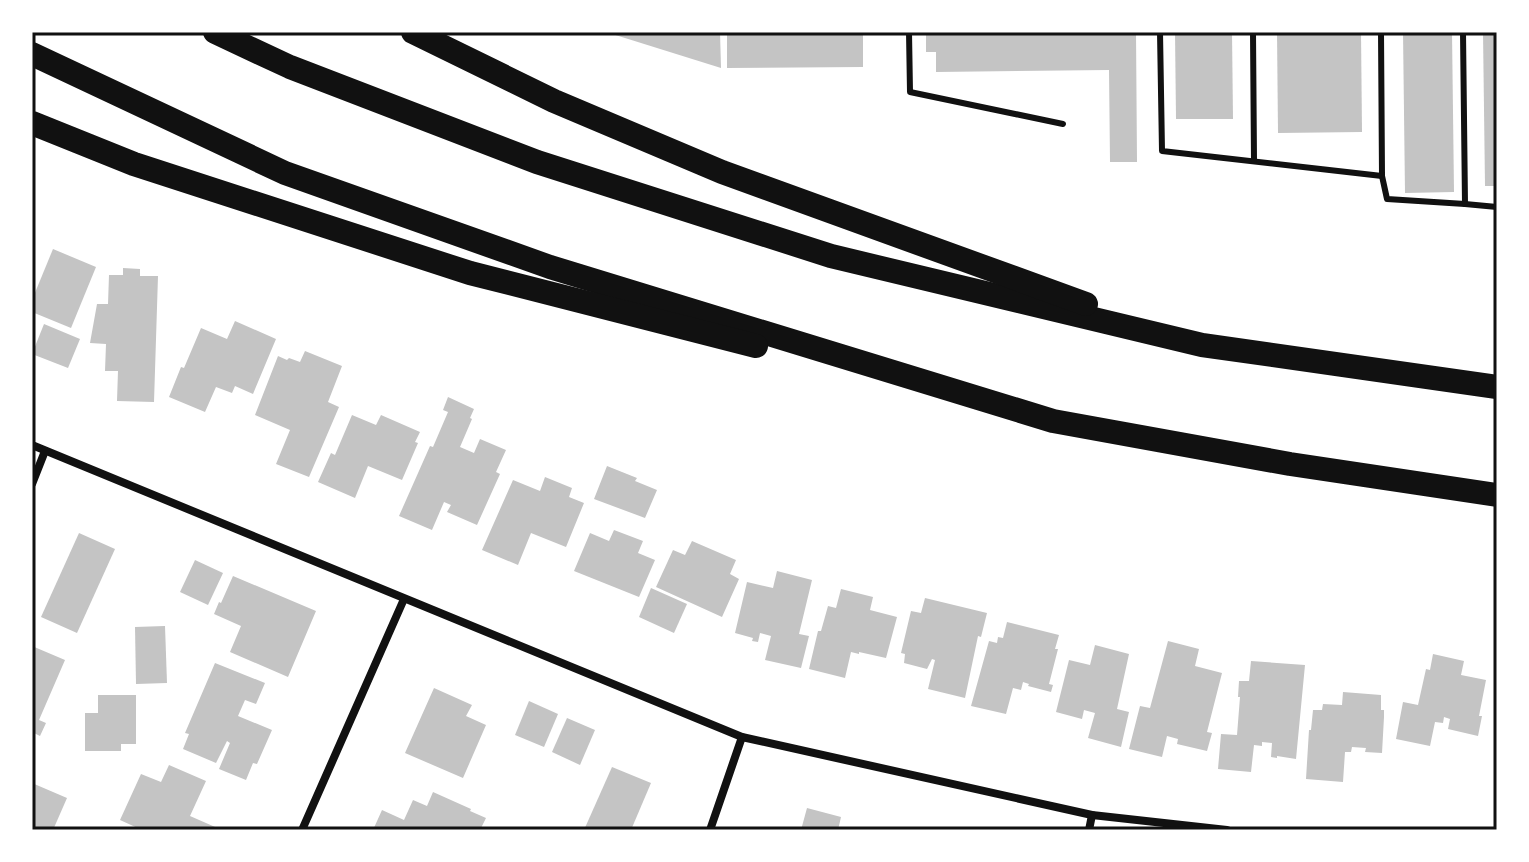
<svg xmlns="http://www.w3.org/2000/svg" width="1529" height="862" font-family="Helvetica,sans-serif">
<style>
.building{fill:#c4c4c4}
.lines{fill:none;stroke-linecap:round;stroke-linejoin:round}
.service{stroke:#111;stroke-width:6}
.minor{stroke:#111;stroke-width:8}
.motorway{stroke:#111;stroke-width:24}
.neatline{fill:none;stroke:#111;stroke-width:3}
</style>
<rect width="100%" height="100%" fill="#fff"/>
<g class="building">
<polygon points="609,32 720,32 721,68 609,33"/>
<polygon points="727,32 863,32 863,67 727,68"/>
<polygon points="926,32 1136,32 1137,162 1110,162 1109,70 936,72 936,52 926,52"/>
<polygon points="1175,32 1232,32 1233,119 1176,119"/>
<polygon points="1277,32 1361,32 1362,132 1278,133"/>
<polygon points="1403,32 1452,32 1454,192 1405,193"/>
<polygon points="1483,32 1497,32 1497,186 1485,186"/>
<polygon points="53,249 96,267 71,328 32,312 32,300"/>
<polygon points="123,268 140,269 140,276 158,276 154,402 117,401 118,371 105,371 106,344 90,343 97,304 108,304 109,275 123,275"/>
<polygon points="235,321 276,339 253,394 235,386 232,393 216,387 205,412 169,397 181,367 184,368 201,328 227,339"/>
<polygon points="44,324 80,339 68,368 32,354"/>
<polygon points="305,351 342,366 328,402 339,407 309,477 276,464 290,430 255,415 278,356 287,360 289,358 300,362"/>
<polygon points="448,397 474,409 470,418 472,419 460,447 474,453 480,439 506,450 496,472 500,474 477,525 447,512 451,505 444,502 432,530 399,516 430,446 433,447 448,412 443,410"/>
<polygon points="352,415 376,425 381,415 420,432 415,442 418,443 402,480 368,466 355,498 318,482 331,453 335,455"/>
<polygon points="607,466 637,478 635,481 657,490 645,518 594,499"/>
<polygon points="545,477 572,488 569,497 584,503 566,547 531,533 518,565 482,550 513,480 540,491"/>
<polygon points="614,530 643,541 638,553 655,560 639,597 574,571 590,533 609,541"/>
<polygon points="79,533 115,549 77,633 41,617"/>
<polygon points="692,541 736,560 730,574 739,579 722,617 656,587 673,550 685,555"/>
<polygon points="195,560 223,573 208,605 180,592"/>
<polygon points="777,571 812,580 799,634 809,636 801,668 765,660 771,636 760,633 758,642 752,641 753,638 735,633 747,582 773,588"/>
<polygon points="233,576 316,611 288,677 230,652 241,626 214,614 219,602 221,603"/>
<polygon points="651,588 687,604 674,633 639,617"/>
<polygon points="841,589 873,597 870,610 897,617 886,658 859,652 859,654 851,652 845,678 809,669 818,631 821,631 828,606 836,608"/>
<polygon points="925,598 987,613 981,637 978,636 965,698 928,689 935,660 932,659 927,669 904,663 905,654 901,653 911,611 921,613"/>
<polygon points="1007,622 1059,635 1055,649 1058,649 1049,684 1053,685 1051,692 1028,686 1029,684 1023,682 1021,690 1013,688 1006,714 971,706 989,641 997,643 998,637 1003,638"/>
<polygon points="165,626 167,683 136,684 135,627"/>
<polygon points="1168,641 1199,649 1195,666 1222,673 1207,732 1212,733 1207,751 1177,744 1178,739 1167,736 1162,757 1129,749 1140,706 1150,708"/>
<polygon points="1095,645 1129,654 1117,709 1129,712 1121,747 1088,738 1095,713 1084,710 1082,719 1056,712 1069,660 1090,665"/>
<polygon points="32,646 65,660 39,720 46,723 40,736 32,732"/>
<polygon points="1433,654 1464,661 1461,675 1486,680 1479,716 1482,716 1478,736 1448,729 1450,719 1444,717 1443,723 1435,722 1430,746 1396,739 1403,702 1418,705 1426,669 1430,670"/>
<polygon points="1251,661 1305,665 1296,759 1277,756 1277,758 1271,757 1272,743 1262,742 1262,746 1254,745 1251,772 1218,769 1221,734 1237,735 1240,697 1238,697 1239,681 1249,681"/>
<polygon points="215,663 265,683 256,704 245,700 238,716 272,730 257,764 253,763 246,780 219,769 230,743 227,741 216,763 183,749 189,734 185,733"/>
<polygon points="434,688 472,705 466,716 486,725 463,778 405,753"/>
<polygon points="1343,692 1381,695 1381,710 1384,710 1384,717 1382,753 1365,752 1366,748 1352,747 1351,752 1345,752 1343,782 1306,779 1309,730 1311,730 1313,710 1322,710 1323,704 1342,705"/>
<polygon points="98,695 136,695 136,744 121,744 121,751 85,751 85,713 98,713"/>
<polygon points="529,701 558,714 544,747 515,735"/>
<polygon points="567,718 595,730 580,765 552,752"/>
<polygon points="169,765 206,781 190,816 222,830 142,830 120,820 141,774 161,782"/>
<polygon points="612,767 651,783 631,830 584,830"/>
<polygon points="32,783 67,798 53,830 32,830"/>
<polygon points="433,792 471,809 470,811 486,818 480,830 373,830 382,810 404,820 413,800 427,806"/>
<polygon points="807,808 841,817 838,830 801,830"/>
</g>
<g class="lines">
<g class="service">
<polyline points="909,32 910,92 1063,124"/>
<polyline points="1160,32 1162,151 1382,176 1381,32"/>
<polyline points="1253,32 1254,161"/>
<polyline points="1382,176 1387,199 1465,204 1463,32"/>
<polyline points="1465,204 1497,207"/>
</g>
<g class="minor">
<polyline points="32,445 742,737 1092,815 1227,830"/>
<polyline points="32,484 45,451"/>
<polyline points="302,830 404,599"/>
<polyline points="710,830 742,737"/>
<polyline points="1089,830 1092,815"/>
</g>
<g class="motorway">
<polyline points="215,32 290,67 537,162 831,256 1202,345 1497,387"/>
<polyline points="413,32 554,101 722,172 1086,304"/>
<polyline points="32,54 285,173 550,267 1053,421 1290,464 1497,495"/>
<polyline points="32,123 134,164 470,273 756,346"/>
</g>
</g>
<rect width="1529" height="862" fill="none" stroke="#ffffff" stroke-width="68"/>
<rect x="34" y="34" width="1461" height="794" class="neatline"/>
</svg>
